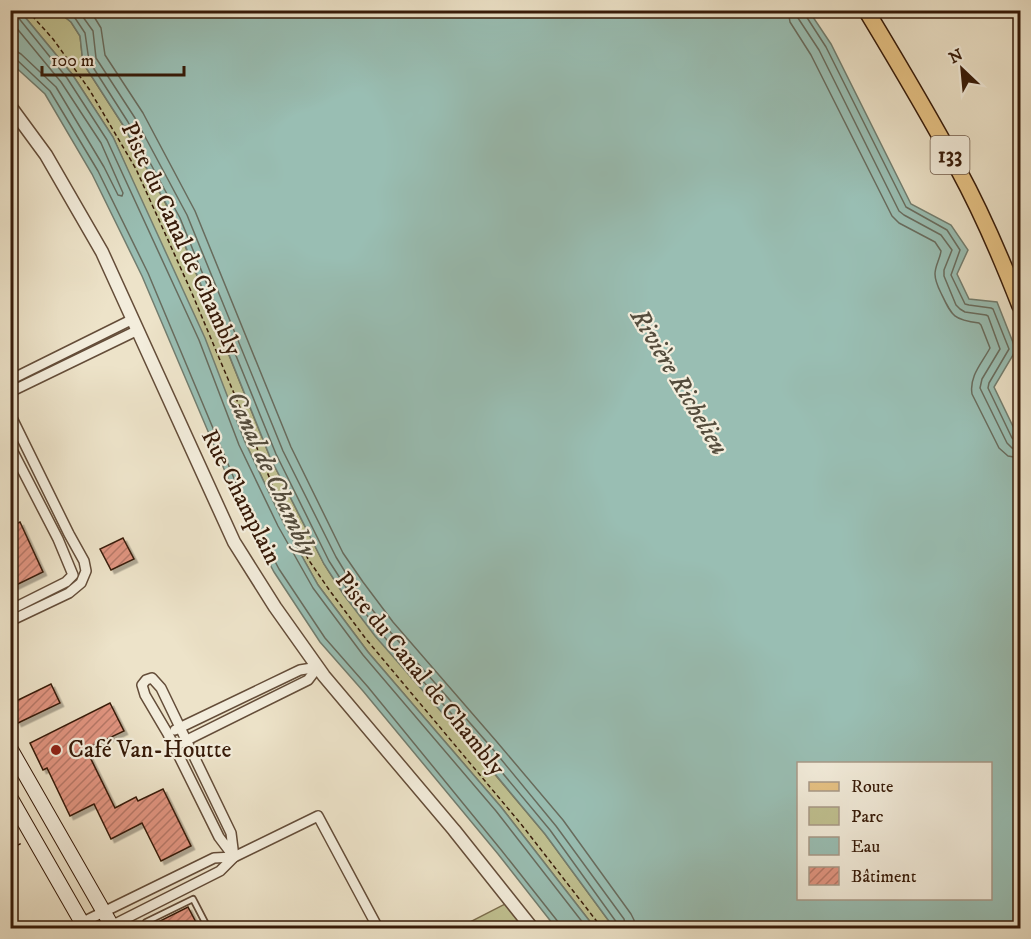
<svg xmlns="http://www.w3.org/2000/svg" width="1031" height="939" font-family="'IM FELL DW Pica',serif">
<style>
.park{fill:#c0c191;stroke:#7c6e4d;stroke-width:1.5}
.water{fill:#99beb3;stroke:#727d6f;stroke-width:1.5;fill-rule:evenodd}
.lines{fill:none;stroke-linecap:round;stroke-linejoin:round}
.shore{stroke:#686c5e;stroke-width:1.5}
.building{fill:url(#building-hatch);stroke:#371b09;stroke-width:1.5;filter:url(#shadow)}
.service-casing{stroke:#644d39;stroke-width:8}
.minor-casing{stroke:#644d39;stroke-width:12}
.tertiary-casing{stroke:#644d39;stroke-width:15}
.secondary-casing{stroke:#371b09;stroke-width:16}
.primary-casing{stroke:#371b09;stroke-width:18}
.path{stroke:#371b09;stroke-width:1.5;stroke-dasharray:4.5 3;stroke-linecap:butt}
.service{stroke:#f3eddc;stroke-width:4.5}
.minor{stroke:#f3eddc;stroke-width:9}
.tertiary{stroke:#f3eddc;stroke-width:12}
.secondary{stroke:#f3eddc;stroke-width:14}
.primary{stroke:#e6c284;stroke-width:15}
.poi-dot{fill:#8f2418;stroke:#f3eddc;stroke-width:2}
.labels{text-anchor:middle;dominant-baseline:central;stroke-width:4.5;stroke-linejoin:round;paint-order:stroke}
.shield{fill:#f3eddc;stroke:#6f5a48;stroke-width:1.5}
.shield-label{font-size:22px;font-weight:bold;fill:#371b09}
.street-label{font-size:24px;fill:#371b09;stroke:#f3eddc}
.poi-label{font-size:24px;fill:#371b09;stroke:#f3eddc;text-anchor:start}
.water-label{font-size:26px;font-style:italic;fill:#544c3c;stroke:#f3eddc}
</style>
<defs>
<pattern id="building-hatch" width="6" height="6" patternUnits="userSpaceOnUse" patternTransform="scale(1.5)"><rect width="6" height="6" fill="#e19581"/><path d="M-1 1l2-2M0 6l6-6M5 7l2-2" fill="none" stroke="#b77968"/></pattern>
<filter id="shadow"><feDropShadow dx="3.5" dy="3.5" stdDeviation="0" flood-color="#0004"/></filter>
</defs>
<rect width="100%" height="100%" fill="#ede3c9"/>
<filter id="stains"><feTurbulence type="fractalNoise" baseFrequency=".00333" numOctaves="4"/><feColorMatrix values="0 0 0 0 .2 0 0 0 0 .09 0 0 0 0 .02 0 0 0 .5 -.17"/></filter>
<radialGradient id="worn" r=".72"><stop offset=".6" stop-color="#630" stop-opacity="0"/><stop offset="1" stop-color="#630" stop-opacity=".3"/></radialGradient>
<g class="park">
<polygon points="20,11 57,11 71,22 80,36 83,63 123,125 175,221 270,457 324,564 344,595 545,834 614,928 595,928 501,807 368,652 318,585 284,524 245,442 227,397 113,137 72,74"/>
<polygon points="511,901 532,928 463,928 462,926"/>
</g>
<g class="water">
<polygon points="11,10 20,11 72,74 113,137 205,338 245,442 284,524 318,585 368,652 501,807 595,928 556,928 498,854 363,691 320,642 274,572 241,509 142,276 92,174 45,94 11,63"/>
<path d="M57,11H809L831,44L911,204L951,225L968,250L957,274L969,299L997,302L1016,350L994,387L1020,441V928H614L545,834L480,756L375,636L344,595L324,564L270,457L175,220L123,125L83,63L80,36L71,22ZM798,764H990V898H798Z"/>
</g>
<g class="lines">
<g class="shore">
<polyline points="16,10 17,16 67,78 107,140 199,340 239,445 278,526 313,588 363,655 496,811 587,928"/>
<polyline points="66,10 75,18 85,33 89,61 128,122 180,218 276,454 329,561 349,592 380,632 485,752 550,830 617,923 619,928"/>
<polyline points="78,10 93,31 96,58 135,118 187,215 283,451 336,557 355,588 386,627 491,747 556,826 624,919 626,928"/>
<polyline points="90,10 101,28 105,55 143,113 195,211 291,447 343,553 363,582 393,622 497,742 563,820 631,914 634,920 635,928"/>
<path d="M788,10L790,22L811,55L892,216L899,223L935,242L941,251C940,259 935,266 935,274C935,281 938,287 941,293C952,316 953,320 979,323L981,325L990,348C982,363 969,376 972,394L999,448L1008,456L1020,458"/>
<polyline points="797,10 798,18 819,50 899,211 904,215 941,235 952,250 944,270 944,276 956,305 960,309 965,312 986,315 988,316 1000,349 982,379 980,388 1007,443 1012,448 1020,449"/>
<polyline points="805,10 806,16 826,47 906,207 947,230 960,250 951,275 965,304 969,305 991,308 993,309 1009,349 989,383 988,388 1012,438 1016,441 1020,442"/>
<polyline points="10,20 61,82 101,143 123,193 122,196 118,195 104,167 56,87 21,54 16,51 10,51"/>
<polyline points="10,58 17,60 50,91 98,171 148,273 246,507 279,569 325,638 368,687 502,851 559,923 561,928"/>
</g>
</g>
<g class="building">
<polygon points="20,522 43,572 10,588 10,527"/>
<polygon points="123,538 134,559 111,570 100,549"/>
<polygon points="51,684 60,703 18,723 10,708 10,704"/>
<polygon points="110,703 124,731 86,749 115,808 136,797 138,801 163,789 191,846 161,861 142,823 111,839 94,804 70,816 47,768 43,770 30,743"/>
<polygon points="188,907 199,928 147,928 148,927"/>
</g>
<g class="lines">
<g class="service-casing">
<polyline id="service" points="142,928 146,922 193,899 208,928"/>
</g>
<g class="minor-casing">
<g id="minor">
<polyline points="10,380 133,319"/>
<polyline points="10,392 138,330"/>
<polyline points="10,414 69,534 84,561 86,571 81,583 69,593 10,621"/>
<polyline points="10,446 58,539 73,575 66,582 10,610"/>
<polygon points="152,678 161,688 231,833 234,857 219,837 168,734 145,695 142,685 146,680"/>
<polyline points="175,730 300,670 318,667"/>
<polyline points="181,743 308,680 318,667"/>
<polyline points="81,923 214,858 234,857"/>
<polyline points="107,928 220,871 234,857 318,816 378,928"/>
</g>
</g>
<g class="tertiary-casing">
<polyline id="tertiary" points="10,106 46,155 102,252 234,542 275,607 324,676 454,830 532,928"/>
</g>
<g class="secondary-casing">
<g id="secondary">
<polyline points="10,748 113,928"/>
<polyline points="10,797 85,928"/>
</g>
</g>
<g class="primary-casing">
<path id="primary" d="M866,10C898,63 929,115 958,169C982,213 1002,260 1020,306"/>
</g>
<g class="path">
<polyline points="27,10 53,39 89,89 136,169 191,291 270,479 308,559 330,591 366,639 521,824 602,928"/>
<polyline points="10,849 22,843"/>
</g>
<use href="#service" class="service"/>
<use href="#minor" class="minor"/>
<use href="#tertiary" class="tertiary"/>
<use href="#secondary" class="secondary"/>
<use href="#primary" class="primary"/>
</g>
<circle class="poi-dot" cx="56" cy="750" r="6"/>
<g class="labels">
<rect class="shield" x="930.5" y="136" width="39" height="38" rx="4.5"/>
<g class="shield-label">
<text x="950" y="155">133</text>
</g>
<g class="street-label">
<text transform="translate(181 239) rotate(65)">Piste du Canal de Chambly</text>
<text transform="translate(241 497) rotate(63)">Rue Champlain</text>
<text transform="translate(420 674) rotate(51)">Piste du Canal de Chambly</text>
</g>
<g class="poi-label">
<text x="68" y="750">Café Van-Houtte</text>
</g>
<g class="water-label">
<text transform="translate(679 382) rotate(59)">Rivière Richelieu</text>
<text transform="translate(271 474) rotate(65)">Canal de Chambly</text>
</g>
</g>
<rect width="1031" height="939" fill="none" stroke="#ede3c9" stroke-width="36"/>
<rect x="12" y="12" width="1007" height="915" fill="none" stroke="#371b09" stroke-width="3"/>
<rect x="18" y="18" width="995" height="903" fill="none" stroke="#371b09" stroke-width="1.5"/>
<rect x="797" y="762" width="195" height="138" fill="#f3eddc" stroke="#a89988" stroke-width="1.5"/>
<rect x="809" y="782" width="30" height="9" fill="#e6c284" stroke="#a89988" stroke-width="1.5"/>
<text x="851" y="792" font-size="18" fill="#371b09">Route</text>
<rect x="809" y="807" width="30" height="18" fill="#c0c191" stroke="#a89988" stroke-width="1.5"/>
<text x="851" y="822" font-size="18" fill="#371b09">Parc</text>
<rect x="809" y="837" width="30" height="18" fill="#99beb3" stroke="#a89988" stroke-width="1.5"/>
<text x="851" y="852" font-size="18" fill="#371b09">Eau</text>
<rect x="809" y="867" width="30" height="18" fill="url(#building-hatch)" stroke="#a89988" stroke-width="1.5"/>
<text x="851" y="882" font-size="18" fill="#371b09">Bâtiment</text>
<g transform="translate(962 69) rotate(334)" stroke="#f3eddc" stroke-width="4.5" paint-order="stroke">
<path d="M0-4.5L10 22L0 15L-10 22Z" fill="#371b09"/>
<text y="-9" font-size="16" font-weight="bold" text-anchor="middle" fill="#371b09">N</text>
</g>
<path d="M42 66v9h142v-9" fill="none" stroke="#371b09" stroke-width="3"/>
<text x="51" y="66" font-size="18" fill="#371b09" stroke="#f3eddc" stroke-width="4.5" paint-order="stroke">100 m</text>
<rect width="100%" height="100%" filter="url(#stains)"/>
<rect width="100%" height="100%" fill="url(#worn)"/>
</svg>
